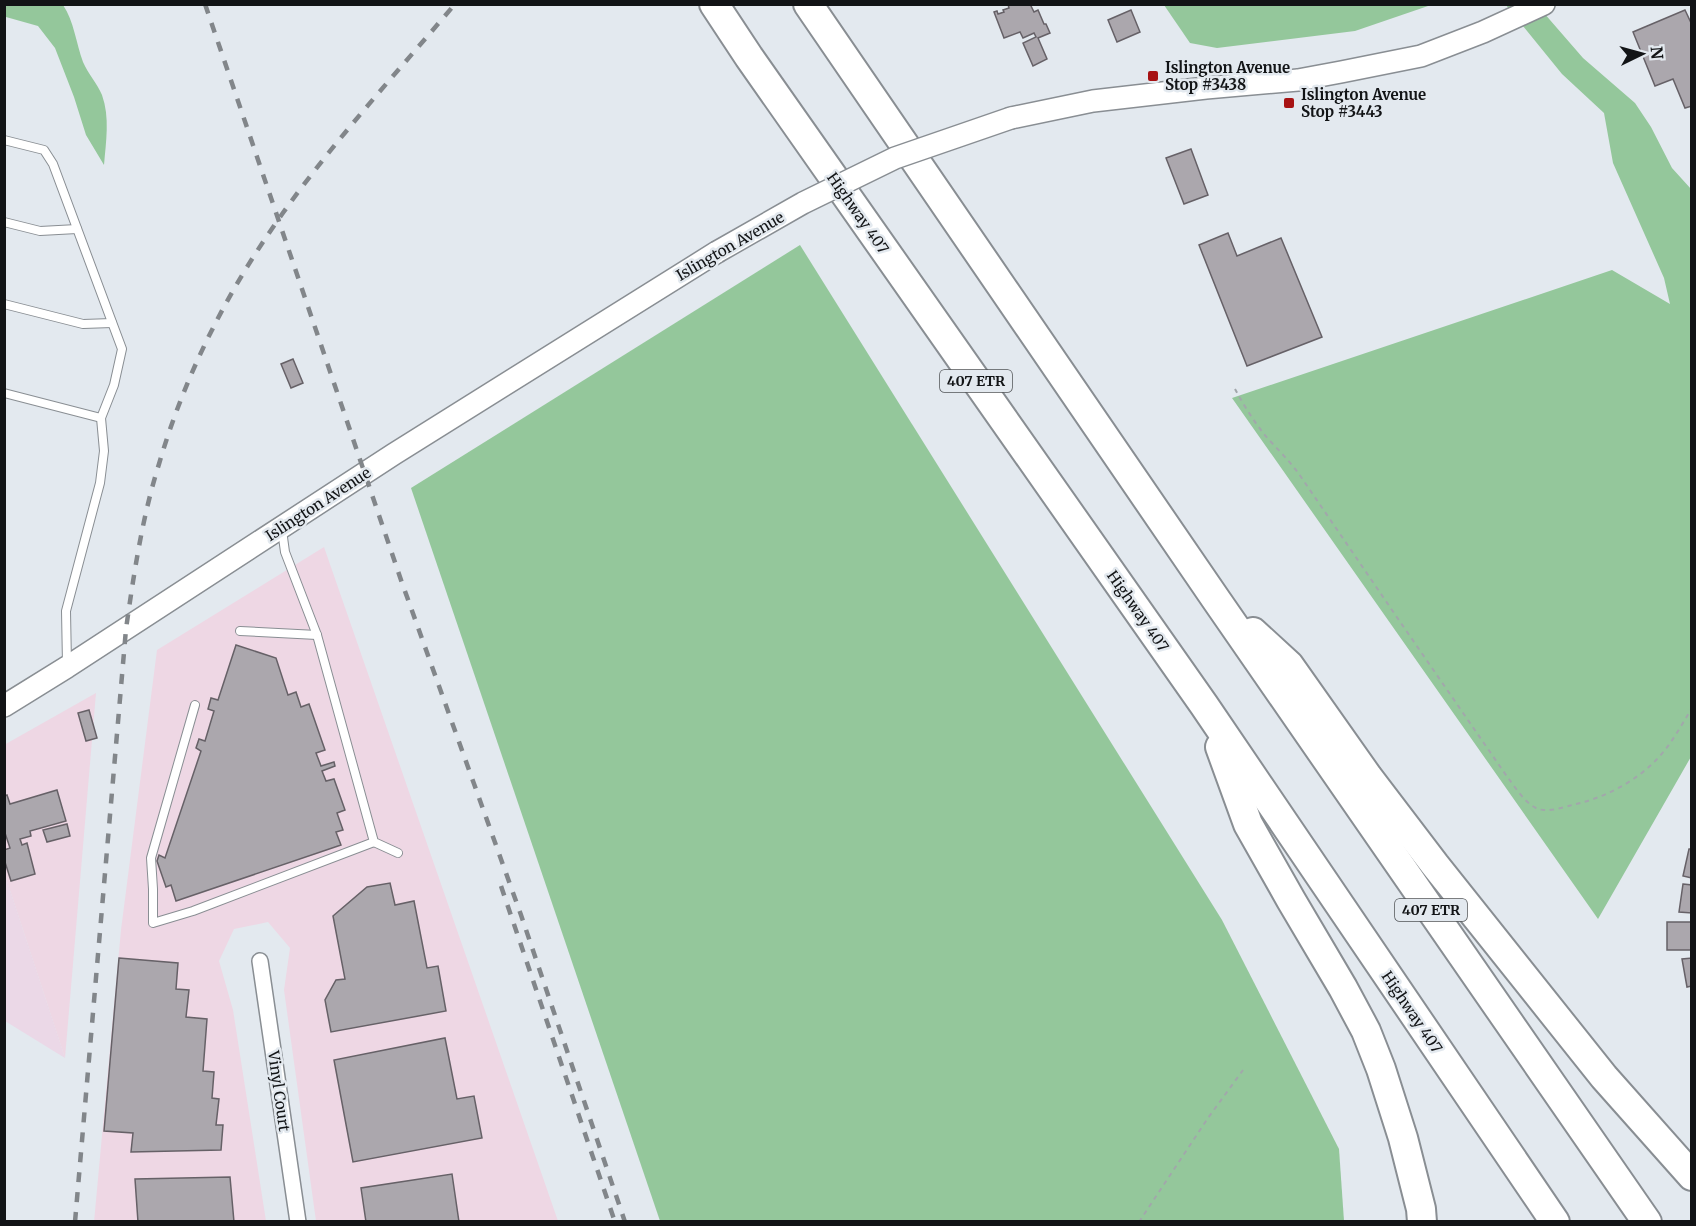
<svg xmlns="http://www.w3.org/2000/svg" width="1696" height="1226" font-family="Merriweather,serif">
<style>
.commercial{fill:#ebd8e7}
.industrial{fill:#eed7e4}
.green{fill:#94c79b}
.building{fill:#aba7ad;stroke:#666167;stroke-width:1.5}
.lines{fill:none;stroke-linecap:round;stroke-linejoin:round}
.service-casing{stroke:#898e93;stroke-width:10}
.minor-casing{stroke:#898e93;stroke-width:18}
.secondary-casing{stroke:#898e93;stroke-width:24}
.motorway-casing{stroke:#898e93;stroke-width:32}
.path{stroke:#a2a7ab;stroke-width:2;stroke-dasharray:4.5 4.5;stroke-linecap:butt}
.service{stroke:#fff;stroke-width:8}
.minor{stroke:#fff;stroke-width:15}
.secondary{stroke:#fff;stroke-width:21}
.motorway{stroke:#fff;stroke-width:28}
.rail{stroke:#82868a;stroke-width:4.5;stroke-dasharray:10 10;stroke-linecap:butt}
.secondary-bridge-casing{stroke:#898e93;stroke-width:24;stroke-linecap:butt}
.secondary-bridge{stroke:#fff;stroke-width:21}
.poi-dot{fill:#a71213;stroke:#e3e9ef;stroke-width:2}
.labels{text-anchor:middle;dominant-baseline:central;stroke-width:5;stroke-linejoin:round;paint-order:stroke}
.shield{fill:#e3e9ef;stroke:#515457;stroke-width:1.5}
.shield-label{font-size:14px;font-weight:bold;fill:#121416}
.poi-label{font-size:15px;font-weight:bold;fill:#121416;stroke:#e3e9ef;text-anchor:start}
.street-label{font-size:15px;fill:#121416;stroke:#e3e9ef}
</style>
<rect width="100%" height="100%" fill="#e3e9ef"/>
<polygon class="commercial" points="5,875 65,1058 5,1021"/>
<g class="industrial">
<polygon points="324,547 558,1221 316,1221 284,990 290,948 268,922 234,929 219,961 233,1010 266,1221 94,1222 121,930 157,650"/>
<polygon points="96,693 65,1058 5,875 4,745"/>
</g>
<g class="green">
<path d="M5,4L63,5C74,21 76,43 83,62C88,74 97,83 102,95C110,117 106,142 104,165L86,135L74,97L55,48L38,26L6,17L5,18Z"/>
<polygon points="1164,5 1431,5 1355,31 1217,48 1190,43"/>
<polygon points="1506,5 1537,5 1583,58 1635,103 1651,127 1672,168 1691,189 1692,755 1598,919 1232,398 1612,270 1670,304 1664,278 1613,163 1604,113 1562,74"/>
<polygon points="800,245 1222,920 1339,1149 1344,1221 660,1221 411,488"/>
</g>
<g class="building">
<polygon points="1008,4 1030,4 1034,12 1038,10 1044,24 1046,24 1050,33 1038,38 1047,59 1033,66 1023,43 1036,37 1034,33 1023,38 1020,32 1004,38 994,12 997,11 998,14 1004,12 1003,10 1009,8"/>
<polygon points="1131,10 1140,32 1117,42 1108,20"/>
<polygon points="1685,10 1692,25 1692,106 1685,108 1673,79 1655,86 1633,32"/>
<polygon points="1191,149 1208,195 1184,204 1166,158"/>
<polygon points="1228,233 1237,256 1281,238 1322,337 1247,366 1199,245"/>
<polygon points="293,359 303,383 291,388 281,364"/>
<polygon points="236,645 276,658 288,695 296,692 301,707 309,704 325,750 316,753 321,766 334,762 335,766 322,771 326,781 334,779 345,810 337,813 343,830 336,832 341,845 176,901 171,885 166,887 157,861 159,855 165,858 201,751 196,748 199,739 205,741 214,711 208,709 211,698 218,700"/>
<polygon points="89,710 97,738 86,741 78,713"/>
<polygon points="57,790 66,821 30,831 31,836 20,839 22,845 27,843 35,874 11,881 4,859 4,850 10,848 4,830 4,796 7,795 10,804"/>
<polygon points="67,824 70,836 47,842 43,830"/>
<polygon points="1689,849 1692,849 1692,878 1683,876"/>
<polygon points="390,883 395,905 414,901 427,968 438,966 446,1011 331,1032 325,1000 336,980 345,979 333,916 367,887"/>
<polygon points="1683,884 1692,885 1692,913 1679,912"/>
<rect x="1667" y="922" width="25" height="28"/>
<polygon points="119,958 178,963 176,989 189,990 186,1017 207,1019 203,1071 214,1072 212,1098 219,1099 216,1125 223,1125 221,1150 131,1152 133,1133 104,1131"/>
<polygon points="1692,958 1692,986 1687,987 1682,959"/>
<polygon points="445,1038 457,1099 474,1096 482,1138 353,1162 334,1060"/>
<polygon points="452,1174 459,1222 366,1222 361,1188"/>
<polygon points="230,1177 234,1222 138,1222 135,1179"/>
</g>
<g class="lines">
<g class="service-casing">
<g id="service">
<polyline points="4,140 44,150 53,164 122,349 114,385 101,418 104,451 100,483 66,611 67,664"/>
<polyline points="4,222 40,231 77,229"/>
<polyline points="4,304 83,324 112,323"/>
<polyline points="4,393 101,418"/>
<polyline points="282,530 285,552 317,635 374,842 398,853"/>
<polyline points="240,631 317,635"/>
<polyline points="195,705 151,858 153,889 153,923 193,911 374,842"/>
</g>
</g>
<g class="minor-casing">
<polyline id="minor" points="260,961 298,1222"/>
</g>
<g class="secondary-casing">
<g id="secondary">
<polyline points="1011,118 1093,101 1206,88 1298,80 1341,72 1421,56 1483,32 1544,4"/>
<polyline points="4,706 67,667 394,454 717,252"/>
</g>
</g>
<g class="motorway-casing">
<g id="motorway">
<polyline points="714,4 749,57 1204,705 1555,1222"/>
<polyline points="808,4 1215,598 1647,1222"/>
<polyline points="1253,632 1289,665 1368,777 1435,865 1604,1077 1692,1176"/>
<polyline points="1220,747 1248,824 1291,900 1343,988 1366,1031 1381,1069 1403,1138 1421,1209 1422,1222"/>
</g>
</g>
<g class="path">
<path d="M1235,389C1243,404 1253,420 1264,434C1275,447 1288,459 1299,474L1394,613L1508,778C1516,788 1524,802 1536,808C1545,813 1562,808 1572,805C1604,798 1636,782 1659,757C1672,743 1682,724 1692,708"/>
<polyline points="1139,1222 1208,1118 1243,1070"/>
</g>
<use href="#service" class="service"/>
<use href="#minor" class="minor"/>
<use href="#secondary" class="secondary"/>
<use href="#motorway" class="motorway"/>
<g class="rail">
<polyline points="205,4 401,580 521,915 625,1222"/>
<polyline points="501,886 615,1222"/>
<path d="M75,1222L126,629C134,573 142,518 159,464C182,385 218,310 263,242C319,157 389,82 455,4"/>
</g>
<g class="secondary-bridge-casing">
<polyline id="secondary-bridge" points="717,252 803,203 895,158 1011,118"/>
</g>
<use href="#secondary-bridge" class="secondary-bridge"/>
</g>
<g class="poi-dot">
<rect x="1147" y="70" width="12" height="12" rx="3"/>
<rect x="1283" y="97" width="12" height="12" rx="3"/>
</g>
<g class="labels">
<g class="shield">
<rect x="940" y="370" width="72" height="22" rx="4.5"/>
<rect x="1395" y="899" width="72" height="22" rx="4.5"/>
</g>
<g class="shield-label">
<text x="976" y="381">407 ETR</text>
<text x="1431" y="910">407 ETR</text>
</g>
<g class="poi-label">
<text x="1165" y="67">Islington Avenue<tspan x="1165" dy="17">Stop #3438</tspan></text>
<text x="1301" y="94">Islington Avenue<tspan x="1301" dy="17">Stop #3443</tspan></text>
</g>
<g class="street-label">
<text transform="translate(858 213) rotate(55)">Highway 407</text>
<text transform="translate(730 246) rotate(-30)">Islington Avenue</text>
<text transform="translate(318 504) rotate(-33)">Islington Avenue</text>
<text transform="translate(1138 611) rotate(55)">Highway 407</text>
<text transform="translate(1412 1012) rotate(56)">Highway 407</text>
<text transform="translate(279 1091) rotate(82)">Vinyl Court</text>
</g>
</g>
<rect width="1696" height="1226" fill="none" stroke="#121416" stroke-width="12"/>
<g transform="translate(1642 54) rotate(85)" stroke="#e3e9ef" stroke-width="4.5" paint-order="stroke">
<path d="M0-4.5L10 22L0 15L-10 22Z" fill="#121416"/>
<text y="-9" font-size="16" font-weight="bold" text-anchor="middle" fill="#121416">N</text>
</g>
</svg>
